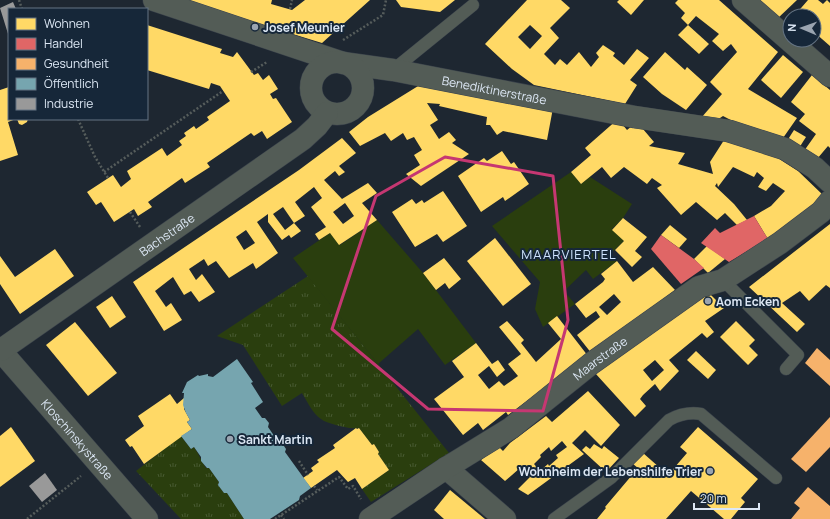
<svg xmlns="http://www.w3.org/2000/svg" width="830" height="519" font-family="Manrope,sans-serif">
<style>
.grass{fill:url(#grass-tufts)}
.garden{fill:#2a3e0e}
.homes{fill:#ffd966;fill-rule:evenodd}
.shops{fill:#e06666}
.health{fill:#f6b26b}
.public{fill:#76a5af}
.industry{fill:#999}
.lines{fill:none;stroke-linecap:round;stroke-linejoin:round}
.lane-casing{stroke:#3a424b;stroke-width:13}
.street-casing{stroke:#3a424b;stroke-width:23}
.path{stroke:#565d5c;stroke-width:2.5;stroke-dasharray:2 2;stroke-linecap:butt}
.lane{stroke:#535c56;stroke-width:12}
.street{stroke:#535c56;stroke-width:22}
.marked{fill:none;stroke:#c63772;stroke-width:3;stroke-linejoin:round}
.poi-dot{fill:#9aa4b0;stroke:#162739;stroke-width:1.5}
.labels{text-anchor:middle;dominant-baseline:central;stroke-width:4;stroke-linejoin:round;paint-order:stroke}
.poi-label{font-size:12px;font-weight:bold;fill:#dce7f4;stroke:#162739;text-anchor:start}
.street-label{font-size:12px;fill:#dce7f4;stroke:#162739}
.neighbourhood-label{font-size:13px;letter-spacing:1px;fill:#cee3fd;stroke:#162739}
</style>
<defs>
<pattern id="grass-tufts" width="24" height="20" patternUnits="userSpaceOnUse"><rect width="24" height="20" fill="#2a3e0e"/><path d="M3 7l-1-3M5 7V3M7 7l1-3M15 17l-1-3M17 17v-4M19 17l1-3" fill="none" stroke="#485a32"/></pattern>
</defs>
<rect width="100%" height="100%" fill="#1e2731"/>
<g class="grass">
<path d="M308,276L449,453L371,502L362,489L389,470L378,454L379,452L374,444L372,445L359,428C353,430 327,424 321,419C313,414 307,401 302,393L282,406L243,345L217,336Z"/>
<path d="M181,436L191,449L194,447C199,454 201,461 206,468H209L219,482L218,485L224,493H227L244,519H181L136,471Z"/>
</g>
<g class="garden">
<polygon points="571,172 581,184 590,177 632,204 623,218 612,229 624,241 610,254 617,261 593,279 586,270 564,291 575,304 543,327 535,309 540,282 492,226"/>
<polygon points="377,220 423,273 476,343 445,365 418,329 378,364 293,258 330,233 340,245"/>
</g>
<g class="homes">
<polygon points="181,0 272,0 271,4 292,10 305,0 370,0 322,43"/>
<polygon points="396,0 455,0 440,12 401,7"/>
<path d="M527,0H561L570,8L550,28L559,38L544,54L555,65L560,59L567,65L579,52L591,67L599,57L596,53L603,45L615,53L613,56L624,65L637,49L649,58L630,80L637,85L625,104L534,85L512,69L485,44ZM530,25L542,36L530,49L518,37Z"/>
<polygon points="619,0 644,0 631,15 617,2"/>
<polygon points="678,0 719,0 778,52 748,89 797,118 783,138 754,132 723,116 717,120 701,118 722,94 710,82 737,52 731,44 723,51 712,41 719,34 696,16 688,25 681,18 685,13 675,3"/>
<polygon points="756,0 797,0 777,19"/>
<polygon points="808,0 818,0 823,4 827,0 830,3 830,46 814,32 814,16 795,15"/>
<polygon points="147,25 222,49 220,53 233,57 237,52 254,75 258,73 263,80 269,75 278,89 270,94 273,99 276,98 292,122 267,139 262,131 254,136 251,133 207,163 210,167 185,183 182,178 148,202 152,207 138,216 134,209 114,222 101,202 96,205 87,192 113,175 121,187 131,179 127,171 162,148 167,156 182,145 179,141 186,136 184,133 194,126 196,129 209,120 207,117 230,101 220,86 211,83 209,89 147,70"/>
<polygon points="688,25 709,44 699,54 678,35"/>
<polygon points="665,52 685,70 687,67 707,85 686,110 662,94 643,77"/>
<polygon points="783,55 803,72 781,98 761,80"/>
<polygon points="812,75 830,90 830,148 828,146 817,159 804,151 816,134 799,121 805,114 791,102"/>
<polygon points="423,83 553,108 547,140 503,131 497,135 490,125 486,125 487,117 439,106 440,104 427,103 438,120 430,125 439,139 449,132 456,140 452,143 469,154 421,186 406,174 420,165 414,155 422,150 414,137 407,140 403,133 391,141 385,133 360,146 349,132 368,117"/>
<polygon points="9,87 9,119 16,119 8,122 18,155 0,161 0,90"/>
<polygon points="17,119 28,119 27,122 22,125 19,124"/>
<polygon points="618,119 627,130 637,122 654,142 649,146 685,153 678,164 713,174 710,162 726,137 770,153 798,171 824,196 768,239 754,216 771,206 785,191 773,183 766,191 758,187 764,178 757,172 754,177 733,167 718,187 717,183 715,186 734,204 747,220 737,225 725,213 717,220 696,202 681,215 657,188 662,185 652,178 647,184 624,167 611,178 602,167 581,184 571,172 591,155 585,148"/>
<polygon points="794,130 806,137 799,148 787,141"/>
<path d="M342,138L356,153L339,166L345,172L339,176L335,171L324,180L342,199L368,183L377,193L362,203L377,220L339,245L330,233L319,240L315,234L326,227L311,207L322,198L314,187L295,202L305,216L294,223L283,207L273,214L285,230L294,223L301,231L291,238L289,235L282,240L268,222V214L257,222L278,253L256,269L253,263L229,278L216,261L208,266L204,259L189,269L196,280L202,274L215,292L199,302L191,291L184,295L173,277L155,291L166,307L171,303L182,320L164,331L133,282L299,170ZM345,203L354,216L343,224L333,212ZM246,230L255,243L244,250L236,237Z"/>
<polygon points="502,151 511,164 514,162 529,184 505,201 503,197 481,212 458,176 484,158 487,161"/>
<polygon points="443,191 467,226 443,242 437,234 415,247 392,212 412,199 416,204 422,200 424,203"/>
<polygon points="623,218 647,237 635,251 642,257 632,267 615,250 624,241 612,230"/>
<polygon points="830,224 830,288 826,285 809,301 800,291 782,303 805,324 797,332 749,287"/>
<polygon points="670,225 687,239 679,248 661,235"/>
<polygon points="495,238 531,284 503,306 467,261"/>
<polygon points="707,246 725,259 708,273 694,259"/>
<polygon points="55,249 74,276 20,314 0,284 0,256 15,277"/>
<polygon points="444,258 461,279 449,289 445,283 436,290 423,273"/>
<path d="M617,261L633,282L653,267L675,290L592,354L577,335L600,317L596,311L586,318L575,304L603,282L605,279L601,274ZM614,294L621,302L607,315L599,307Z"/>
<path d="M709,293L724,308L705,321L714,332L707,338L702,333L669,360L679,371L660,391L655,384L643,395L640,399L646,406L635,417L595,373ZM655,360L664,370L652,381L643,370Z"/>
<polygon points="112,296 126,317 110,328 96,307"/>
<polygon points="557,316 588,356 508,415 506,412 483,430 478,423 463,435 434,399 464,377 452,361 476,343 492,364 498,360 505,370 497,377 489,366 478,375 489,389 499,381 504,386 518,376 508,364 521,354 499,327 507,321 524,340 521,343 536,362 561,339 548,323"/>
<polygon points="736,321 755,340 749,346 758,355 748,365 720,337"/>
<polygon points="75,322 117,373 88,396 46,345"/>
<polygon points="696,351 716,370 708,379 687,360"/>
<path d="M588,391L620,425L601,446L585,430L572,443L584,454L528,495L518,489L530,477L520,468L505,481L481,460L498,446L503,451L510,443L546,416L552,422ZM562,441L567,447L556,455L558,458L549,466L548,464L540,471L534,464L541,457L540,455L549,447L551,451Z"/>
<polygon points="170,394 177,404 184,398 184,409 190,420 187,422 192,429 144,464 132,446 130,447 125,440 144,426 138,416"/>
<polygon points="11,427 35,461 0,487 0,436"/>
<polygon points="698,427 758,479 741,498 745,502 731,519 724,519 691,491 666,519 597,519 606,508 605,507 638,468 633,464 643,453 668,475 687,453 680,447"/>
<polygon points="356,428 357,429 359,428 372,445 374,444 379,452 378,454 389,470 362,489 355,478 348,482 337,470 311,488 303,478 313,471 311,468 319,462 317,460 335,448 333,445"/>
<polygon points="594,444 602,449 604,446 619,458 606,472 582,450 586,446 590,449"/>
<polygon points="450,490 485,519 444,519 434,510"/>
</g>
<g class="shops">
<polygon points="754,216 768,239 729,262 701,243 715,228 720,233"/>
<polygon points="661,235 694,259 704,268 681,284 651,249"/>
</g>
<g class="health">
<polygon points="817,348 830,360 830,386 805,363"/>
<polygon points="830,417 830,447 806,472 791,459"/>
<polygon points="808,487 830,506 830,519 791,519 800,508 794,503"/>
</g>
<polygon class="public" points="237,359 253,382 251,383 263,402 255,408 262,418 265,418 269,423 268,427 279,443 282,443 286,449 285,452 311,488 300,496 299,500 270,519 244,519 227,493 224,493 218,485 219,482 209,468 207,468 201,461 201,457 194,447 191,449 181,436 192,429 187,422 190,420 186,413 183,405 184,393 182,393 187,382 198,375 199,376 208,374 208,376 213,377"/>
<g class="industry">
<polygon points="13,2 16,9 9,9 9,37 0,8"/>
<polygon points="45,473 57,490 42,502 29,486"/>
</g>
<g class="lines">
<g class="lane-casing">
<g id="lane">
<polyline points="393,70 473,5"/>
<polyline points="723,280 798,355 786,369"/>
<path d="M554,519L611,478L669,420C680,414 689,412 701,414L776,478"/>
</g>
</g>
<g class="street-casing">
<g id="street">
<path id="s1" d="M154,0L343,63L393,70L635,117L729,131L785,149L815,168L830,182"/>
<polyline points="743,0 830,76"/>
<circle cx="337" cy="88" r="26"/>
<path id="s2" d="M0,350L147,519"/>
<path id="s3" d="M1,350L303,139L317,126L327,113"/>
<polyline points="446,468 505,519"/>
<path id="s4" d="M370,519L446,468L511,428L592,363L699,287L723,280L780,243L821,212L830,201"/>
</g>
</g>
<g class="path">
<polyline points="19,0 22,9"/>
<polyline points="290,9 292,0"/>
<polyline points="343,40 383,15 386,0"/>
<polyline points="251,72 267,62"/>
<polyline points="78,119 95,157 108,178"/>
<polyline points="104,172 223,91"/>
<polyline points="130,212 140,227"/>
<polyline points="299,461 308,475"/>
<polyline points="314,486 317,490"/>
<polyline points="281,515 284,519"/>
<polyline points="27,519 81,476"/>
<polyline points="275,519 339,477 348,489 353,486 361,499"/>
</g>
<use href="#lane" class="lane"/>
<use href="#street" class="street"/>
</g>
<path class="marked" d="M445,157L553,176L568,320L543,411L428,409L332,329L376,196Z"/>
<g class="poi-dot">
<circle cx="255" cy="27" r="4"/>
<circle cx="708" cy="301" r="4"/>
<circle cx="230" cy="439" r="4"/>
<circle cx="710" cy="471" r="4"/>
</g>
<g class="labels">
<g class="poi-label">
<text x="263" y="27">Josef Meunier</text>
<text x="716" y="301">Aom Ecken</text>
<text x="238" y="439">Sankt Martin</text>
<text x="702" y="471" text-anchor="end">Wohnheim der Lebenshilfe Trier</text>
</g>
<g class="street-label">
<text stroke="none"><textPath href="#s1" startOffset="353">Benediktinerstraße</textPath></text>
<text stroke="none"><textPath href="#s3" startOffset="202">Bachstraße</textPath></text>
<text stroke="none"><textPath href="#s4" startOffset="281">Maarstraße</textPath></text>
<text stroke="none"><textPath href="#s2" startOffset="118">Kloschinskystraße</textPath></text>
</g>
<g class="neighbourhood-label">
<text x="569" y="254">MAARVIERTEL</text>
</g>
</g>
<rect x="8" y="8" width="140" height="112" fill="#162739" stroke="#657484"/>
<rect x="16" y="18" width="20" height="12" fill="#ffd966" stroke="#657484"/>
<text x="44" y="28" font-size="12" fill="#dce7f4">Wohnen</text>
<rect x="16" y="38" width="20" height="12" fill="#e06666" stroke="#657484"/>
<text x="44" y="48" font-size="12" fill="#dce7f4">Handel</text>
<rect x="16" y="58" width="20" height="12" fill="#f6b26b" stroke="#657484"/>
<text x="44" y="68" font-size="12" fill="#dce7f4">Gesundheit</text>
<rect x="16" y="78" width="20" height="12" fill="#76a5af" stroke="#657484"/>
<text x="44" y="88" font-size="12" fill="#dce7f4">Öffentlich</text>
<rect x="16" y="98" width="20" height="12" fill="#999999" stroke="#657484"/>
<text x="44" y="108" font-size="12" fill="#dce7f4">Industrie</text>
<g transform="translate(802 28) rotate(272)"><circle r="19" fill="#162739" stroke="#657484"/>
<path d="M0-3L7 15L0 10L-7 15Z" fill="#9aa4b0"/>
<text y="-6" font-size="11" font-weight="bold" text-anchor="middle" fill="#dce7f4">N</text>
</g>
<path d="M694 503v6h65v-6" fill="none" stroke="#dce7f4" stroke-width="2"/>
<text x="700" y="503" font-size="12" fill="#dce7f4" stroke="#162739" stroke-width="3" paint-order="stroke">20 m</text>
</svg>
